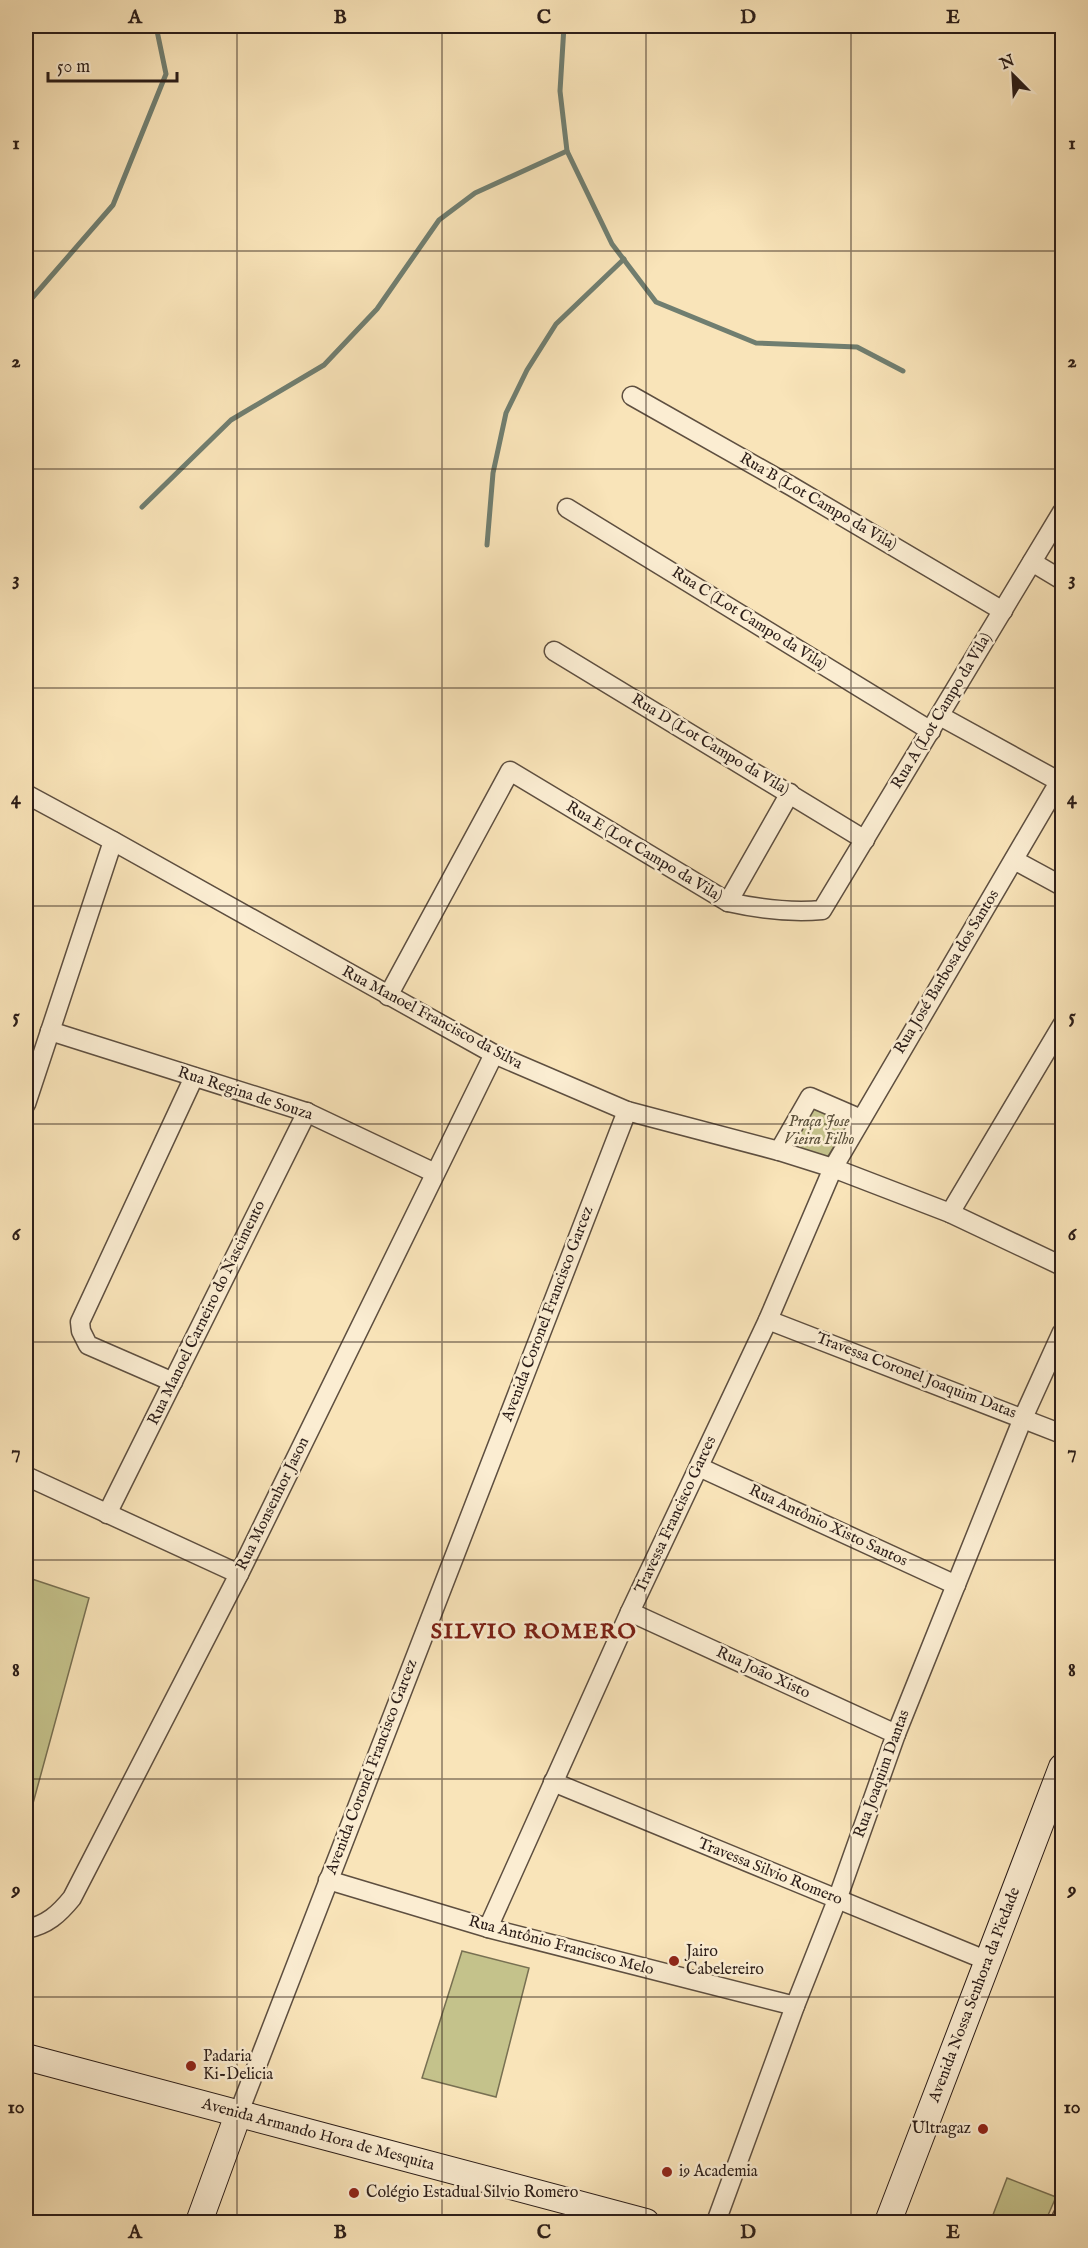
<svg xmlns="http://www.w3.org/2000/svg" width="1088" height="2248" font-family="'IM FELL English',serif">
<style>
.green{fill:#c4c28b;stroke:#787052;stroke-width:1.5}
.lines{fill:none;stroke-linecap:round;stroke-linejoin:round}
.stream{stroke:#707e70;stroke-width:5}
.street-casing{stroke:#5e4f40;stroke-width:21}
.secondary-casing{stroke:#2b1d18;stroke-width:28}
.street{stroke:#fbedd2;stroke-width:18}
.secondary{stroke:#fbedd2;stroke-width:26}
.grid{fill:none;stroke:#2b1d18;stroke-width:1.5;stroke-opacity:0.55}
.poi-dot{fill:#8f2418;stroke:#fbedd2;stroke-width:2}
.labels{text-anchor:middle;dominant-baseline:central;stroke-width:5;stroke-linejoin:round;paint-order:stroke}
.street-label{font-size:16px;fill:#2b1d18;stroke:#fbedd2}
.park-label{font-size:16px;font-style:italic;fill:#594f3a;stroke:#fbedd2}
.poi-label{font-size:16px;fill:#2b1d18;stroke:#fbedd2;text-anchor:start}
.district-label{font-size:22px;font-weight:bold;letter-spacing:1.5px;fill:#7a1f14;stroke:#fbedd2}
.neatline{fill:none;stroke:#2b1d18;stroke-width:2}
.grid-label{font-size:20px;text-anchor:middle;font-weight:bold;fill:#2b1d18}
</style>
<rect width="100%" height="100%" fill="#f9e4b9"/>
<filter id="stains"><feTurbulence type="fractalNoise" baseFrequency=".00333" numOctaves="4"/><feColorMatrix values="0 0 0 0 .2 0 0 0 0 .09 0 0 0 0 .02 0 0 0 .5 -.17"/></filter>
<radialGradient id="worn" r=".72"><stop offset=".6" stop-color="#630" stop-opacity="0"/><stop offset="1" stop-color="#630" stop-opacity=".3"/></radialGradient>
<g class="green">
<polygon points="812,1103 851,1119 827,1158 787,1144"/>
<polygon points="26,1577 89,1598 26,1829"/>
<polygon points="462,1951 529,1968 496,2097 422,2078"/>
<polygon points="1007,2178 1056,2197 1045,2222 997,2222 991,2220"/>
</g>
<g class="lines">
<g class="stream">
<polyline points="564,26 560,91 567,151 612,244 656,302 756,343 857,347 903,371"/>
<polyline points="26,305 113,205 166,74 156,26"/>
<polyline points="142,507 231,420 324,365 377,309 439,220 475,193 567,151"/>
<polyline points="487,545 493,473 506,413 527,370 556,324 624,259"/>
</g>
<g class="street-casing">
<g id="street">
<polyline points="632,396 791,486 1003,611"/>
<polyline points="567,508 931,731"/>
<polyline points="1032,562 1062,580"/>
<polyline points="554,651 865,840"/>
<polyline points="940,716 1062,783"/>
<polyline points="26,794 113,841 494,1054 627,1111 779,1151 833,1168 950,1213 1062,1266"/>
<polyline points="1014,860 1062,886"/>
<polyline points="728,902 790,793"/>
<path d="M388,996L510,771L728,902C759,909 789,913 822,910L1062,512"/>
<polyline points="50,1031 306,1112 435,1173"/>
<polyline points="26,1104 113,841"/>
<polyline points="779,1151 810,1097 861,1119"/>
<polyline points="950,1213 1062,1025"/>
<polyline points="768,1320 1062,1434"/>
<polyline points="173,1382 88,1345 81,1331 80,1322 194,1077"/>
<polyline points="699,1467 956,1585"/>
<polyline points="26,1476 239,1574"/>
<polyline points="107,1514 307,1112"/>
<polyline points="630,1612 896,1734"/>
<polyline points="553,1782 988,1961"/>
<polyline points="328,1880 488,1928 795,2006"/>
<polyline points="488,1928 630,1612 768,1320 833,1168 1062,777"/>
<path d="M26,1929C47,1925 59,1914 72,1898L239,1574L494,1054"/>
<polyline points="239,2112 627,1111"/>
<polyline points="716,2222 795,2006 837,1900 896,1734 1023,1418 1062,1332"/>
<polyline points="1060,2222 1062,2217"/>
</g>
</g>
<g class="secondary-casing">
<g id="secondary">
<path d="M26,2057C233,2111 439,2168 646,2222"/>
<polyline points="199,2222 239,2112"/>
<polyline points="888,2222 1062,1767"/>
</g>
</g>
<use href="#street" class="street"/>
<use href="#secondary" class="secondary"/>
</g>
<path class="grid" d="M237,26V2222M442,26V2222M646,26V2222M851,26V2222M26,251H1062M26,469H1062M26,688H1062M26,906H1062M26,1124H1062M26,1342H1062M26,1560H1062M26,1779H1062M26,1997H1062"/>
<g class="poi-dot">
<circle cx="674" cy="1961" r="6"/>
<circle cx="191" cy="2066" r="6"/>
<circle cx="983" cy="2129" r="6"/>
<circle cx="667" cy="2172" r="6"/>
<circle cx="354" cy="2193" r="6"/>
</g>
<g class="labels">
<g class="street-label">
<text transform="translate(818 502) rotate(30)">Rua B (Lot Campo da Vila)</text>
<text transform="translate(749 619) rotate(32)">Rua C (Lot Campo da Vila)</text>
<text transform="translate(942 711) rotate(-59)">Rua A (Lot Campo da Vila)</text>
<text transform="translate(710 745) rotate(31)">Rua D (Lot Campo da Vila)</text>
<text transform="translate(644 852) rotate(31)">Rua E (Lot Campo da Vila)</text>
<text transform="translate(947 972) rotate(-59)">Rua José Barbosa dos Santos</text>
<text transform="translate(432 1018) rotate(28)">Rua Manoel Francisco da Silva</text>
<text transform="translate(245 1094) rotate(18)">Rua Regina de Souza</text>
<text transform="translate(207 1313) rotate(-64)">Rua Manoel Carneiro do Nascimento</text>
<text transform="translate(548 1314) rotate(-69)">Avenida Coronel Francisco Garcez</text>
<text transform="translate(916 1376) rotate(21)">Travessa Coronel Joaquim Datas</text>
<text transform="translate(273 1504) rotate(-64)">Rua Monsenhor Jason</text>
<text transform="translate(676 1515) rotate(-65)">Travessa Francisco Garces</text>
<text transform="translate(828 1526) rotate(25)">Rua Antônio Xisto Santos</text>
<text transform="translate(763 1673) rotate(25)">Rua João Xisto</text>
<text transform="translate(372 1767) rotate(-69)">Avenida Coronel Francisco Garcez</text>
<text transform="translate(882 1774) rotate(-70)">Rua Joaquim Dantas</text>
<text transform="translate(770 1872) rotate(22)">Travessa Silvio Romero</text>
<text transform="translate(561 1946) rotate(15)">Rua Antônio Francisco Melo</text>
<text transform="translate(975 1995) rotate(-69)">Avenida Nossa Senhora da Piedade</text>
<text transform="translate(318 2135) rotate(15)">Avenida Armando Hora de Mesquita</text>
</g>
<g class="park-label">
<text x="819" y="1122">Praça Jose<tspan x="819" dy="18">Vieira Filho</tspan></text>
</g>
<g class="poi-label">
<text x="686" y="1952">Jairo<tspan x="686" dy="18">Cabelereiro</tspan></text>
<text x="203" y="2057">Padaria<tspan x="203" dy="18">Ki-Delicia</tspan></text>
<text x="971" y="2129" text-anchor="end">Ultragaz</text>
<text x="679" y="2172">i9 Academia</text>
<text x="366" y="2193">Colégio Estadual Silvio Romero</text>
</g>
<g class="district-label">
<text x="534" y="1632">SILVIO ROMERO</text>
</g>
</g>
<rect width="1088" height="2248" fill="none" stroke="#f9e4b9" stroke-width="66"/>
<g transform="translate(1013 75) rotate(336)" stroke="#fbedd2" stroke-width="4.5" paint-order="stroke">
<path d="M0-4.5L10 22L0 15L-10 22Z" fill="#2b1d18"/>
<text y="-9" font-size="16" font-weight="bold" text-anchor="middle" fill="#2b1d18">N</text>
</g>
<path d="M48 72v9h129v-9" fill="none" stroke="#2b1d18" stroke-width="3"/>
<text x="57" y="72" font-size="18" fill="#2b1d18" stroke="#fbedd2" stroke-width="4.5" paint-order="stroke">50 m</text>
<rect x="33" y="33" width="1022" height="2182" class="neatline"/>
<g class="grid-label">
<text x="135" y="23">A</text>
<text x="340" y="23">B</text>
<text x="544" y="23">C</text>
<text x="748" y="23">D</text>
<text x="953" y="23">E</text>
<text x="16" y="149">1</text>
<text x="1072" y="149">1</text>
<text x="16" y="367">2</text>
<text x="1072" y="367">2</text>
<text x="16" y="585">3</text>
<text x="1072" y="585">3</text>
<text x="16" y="804">4</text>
<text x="1072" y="804">4</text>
<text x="16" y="1022">5</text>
<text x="1072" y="1022">5</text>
<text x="16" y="1240">6</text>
<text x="1072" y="1240">6</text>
<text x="16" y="1458">7</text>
<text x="1072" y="1458">7</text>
<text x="16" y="1676">8</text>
<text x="1072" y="1676">8</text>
<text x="16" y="1895">9</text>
<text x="1072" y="1895">9</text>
<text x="16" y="2113">10</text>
<text x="1072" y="2113">10</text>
<text x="135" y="2238">A</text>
<text x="340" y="2238">B</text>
<text x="544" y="2238">C</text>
<text x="748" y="2238">D</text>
<text x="953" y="2238">E</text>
</g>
<rect width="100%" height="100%" filter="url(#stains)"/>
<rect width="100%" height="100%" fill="url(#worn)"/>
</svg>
